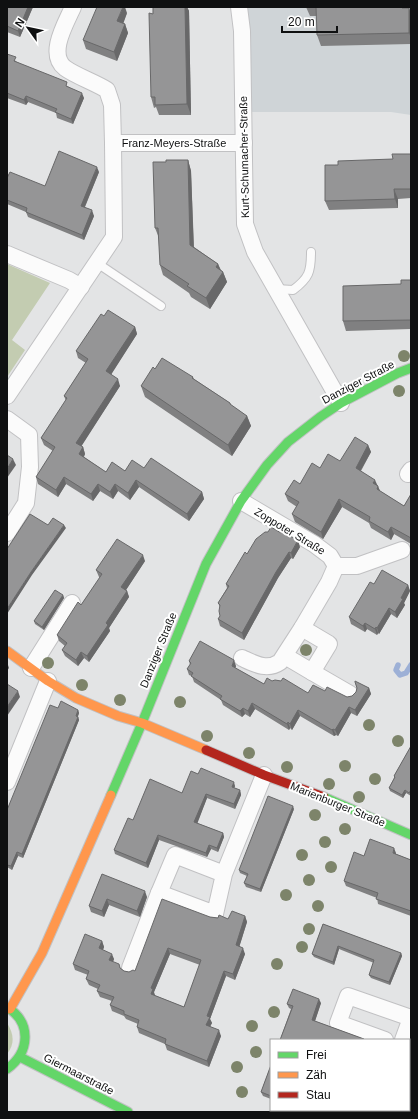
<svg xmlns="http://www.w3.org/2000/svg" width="418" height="1119" font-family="Arial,sans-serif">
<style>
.built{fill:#cfd4d7}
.green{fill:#c3ccb1}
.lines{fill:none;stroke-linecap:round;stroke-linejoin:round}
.stream{stroke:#9db0d6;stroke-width:5.5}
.lane-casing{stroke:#c1c1c3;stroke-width:10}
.street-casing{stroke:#c1c1c3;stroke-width:18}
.fast-casing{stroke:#c1c1c3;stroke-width:11}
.slow-casing{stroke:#c1c1c3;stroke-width:11}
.jam-casing{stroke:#c1c1c3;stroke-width:11}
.lane{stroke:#fbfbfb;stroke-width:8}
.street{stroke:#fbfbfb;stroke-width:16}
.fast{stroke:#63d668;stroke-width:9}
.slow{stroke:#ff974d;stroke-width:9}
.jam{stroke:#b3261e;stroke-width:9}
.tree{fill:#7d846a}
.wall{fill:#808081;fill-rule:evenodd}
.shaded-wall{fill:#686869}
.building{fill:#959596;stroke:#686869;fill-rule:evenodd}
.labels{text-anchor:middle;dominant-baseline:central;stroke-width:4;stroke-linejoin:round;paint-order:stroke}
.street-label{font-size:11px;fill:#0f1011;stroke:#fff}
</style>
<rect width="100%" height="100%" fill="#e3e4e5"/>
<polygon class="built" points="236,7 411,7 411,115 391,112 237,112"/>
<g class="green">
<polygon points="7,264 50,283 12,340 25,350 7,377"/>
<path d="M7,1023C14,1034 15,1044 7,1054Z"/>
</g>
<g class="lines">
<polyline class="stream" points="398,665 396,670 400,675 406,673 411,665"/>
<g class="lane-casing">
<g id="lane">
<polyline points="97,263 161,306"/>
<path d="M276,289L293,290C309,278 311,272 311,252"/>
</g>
</g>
<g class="street-casing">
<g id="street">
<path d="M73,7C66,23 47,54 65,68C76,76 94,82 107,90L112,105L113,143"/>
<polyline points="239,7 242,31 245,224 255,252 341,403"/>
<polyline points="7,254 69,280 81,287"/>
<polyline points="7,396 114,237 113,143 244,143"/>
<polyline points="7,419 29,435 30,467 26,503 7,533"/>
<polyline points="408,474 411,470"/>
<path d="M241,501L314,544L330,556L336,566L329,582L302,628L280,662C267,671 255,664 242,658"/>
<polyline points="336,566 357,566 402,550"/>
<polyline points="285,656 312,672 329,644 302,628"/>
<polyline points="31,668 72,603"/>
<polyline points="312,672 350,694"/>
<polyline points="7,782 48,681"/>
<polyline points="224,874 215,914 159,893 175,855 224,874 264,775"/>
<polyline points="130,968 159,893"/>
<polyline points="385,1040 338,1023 348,996 411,1018"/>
<polyline points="403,1040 411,1018"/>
</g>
</g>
<g class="fast-casing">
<g id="fast">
<polyline points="111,795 142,723 206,564 241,501 267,465 288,442 320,417 341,403 398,373 411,368"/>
<polyline points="324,797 411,835"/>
<path d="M7,1007C32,1023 30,1052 7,1069"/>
<polyline points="20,1057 128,1112"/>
</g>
</g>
<g class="slow-casing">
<g id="slow">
<polyline points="7,651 48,681 76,698 118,716 142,723 206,750"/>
<polyline points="10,1009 42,953 111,795"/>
</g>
</g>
<g class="jam-casing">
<polyline id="jam" points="206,750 264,775 324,797"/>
</g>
<use href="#lane" class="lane"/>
<use href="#street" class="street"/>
<use href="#fast" class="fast"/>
<use href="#slow" class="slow"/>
<use href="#jam" class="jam"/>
</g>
<g class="tree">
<circle cx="404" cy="356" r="6"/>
<circle cx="399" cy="391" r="6"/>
<circle cx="306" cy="650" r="6"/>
<circle cx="48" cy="663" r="6"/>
<circle cx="82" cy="685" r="6"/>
<circle cx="120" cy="700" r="6"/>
<circle cx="180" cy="702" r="6"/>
<circle cx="369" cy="725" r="6"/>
<circle cx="207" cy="736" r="6"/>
<circle cx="398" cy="741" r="6"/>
<circle cx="249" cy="753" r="6"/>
<circle cx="345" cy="766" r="6"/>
<circle cx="287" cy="767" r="6"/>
<circle cx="375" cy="779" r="6"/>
<circle cx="329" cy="784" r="6"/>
<circle cx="359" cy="797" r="6"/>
<circle cx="315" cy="815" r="6"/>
<circle cx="345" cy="829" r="6"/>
<circle cx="325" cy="842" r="6"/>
<circle cx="302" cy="855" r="6"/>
<circle cx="331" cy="867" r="6"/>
<circle cx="309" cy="880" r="6"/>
<circle cx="286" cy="895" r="6"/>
<circle cx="318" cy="906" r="6"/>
<circle cx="309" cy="929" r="6"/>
<circle cx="302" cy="947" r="6"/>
<circle cx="277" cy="964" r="6"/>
<circle cx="274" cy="1012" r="6"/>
<circle cx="252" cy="1026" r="6"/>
<circle cx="256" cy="1052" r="6"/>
<circle cx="237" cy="1067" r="6"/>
<circle cx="242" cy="1092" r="6"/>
</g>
<g class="wall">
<polygon points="7,7 33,7 20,37 7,32"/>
<polygon points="153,7 187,7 189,11 191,115 159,115 156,107 154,108 151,97"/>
<polygon points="306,7 403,7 404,8 409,8 411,14 411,44 321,46 317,35 317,16 310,16"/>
<polygon points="127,13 123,23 125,24 128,33 117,61 86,49 83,40"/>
<polygon points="7,54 17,62 69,87 84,98 73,124 57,118 56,113 28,102 26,105 7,98"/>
<polygon points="411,154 411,198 398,199 398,208 329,210 325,201 338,165 393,159"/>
<polygon points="188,160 191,171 194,247 218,264 221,270 223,272 227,282 210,309 191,297 189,293 163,275 160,265 159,238 155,228 166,162"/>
<polygon points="99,172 85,207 94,216 84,240 28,217 26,212 7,204 7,178 45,186"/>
<polygon points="411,280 411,329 346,331 343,321 401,284"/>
<polygon points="104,316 135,327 137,334 111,374 120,386 81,446 83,447 85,454 84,457 106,472 144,468 202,492 204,499 189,521 139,487 130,500 118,491 113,499 100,491 93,501 66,484 58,497 38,484 36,477 53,451 44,445 41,438 66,401 64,396 86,363 78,358 76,351"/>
<polygon points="155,369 193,377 194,379 230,403 232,406 247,416 251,426 232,456 145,397 141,386"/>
<polygon points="368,445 371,452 361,471 378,486 380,491 404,506 411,494 411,544 394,534 391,540 371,528 369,523 342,507 323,539 295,522 292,514 297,507 288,501 285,494 300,484 320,468 340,461"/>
<polygon points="300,547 293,559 291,558 278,578 244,640 220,626 218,619 220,616 220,607 218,603 227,588 226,584 247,554"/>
<polygon points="145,561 126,590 127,591 129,597 109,628 110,631 89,662 84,658 78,666 65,656 62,650 65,646 59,641 57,635 81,605 100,578 99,577 96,570"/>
<polygon points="374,584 408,585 410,591 404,603 405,605 397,618 391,614 379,634 378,633 377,635 367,629 365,632 351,624 349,617"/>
<polygon points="63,595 64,598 44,630 35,624 34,621"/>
<polygon points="189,661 236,666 235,668 264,684 272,681 308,693 325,691 347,697 352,696 356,692 357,688 355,682 369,688 371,694 357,716 351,713 338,736 336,735 334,736 300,716 292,730 290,728 289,730 255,709 250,717 245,714 242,717 223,705 221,700 194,682 192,676 189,675 187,669 190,665"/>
<polygon points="58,708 78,710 79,713 78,716 79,720 23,858 18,856 12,870 7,867 7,810"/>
<polygon points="411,746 411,796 406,793 403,798 390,791 389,788 394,778 394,776"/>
<polygon points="198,774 235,786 234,788 240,790 241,795 235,809 207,798 197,823 223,833 224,837 218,852 211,849 207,857 159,840 148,868 115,854 114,850 133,820 182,793"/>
<polygon points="294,809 261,892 246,887 244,883 247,876 240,873 239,870"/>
<polygon points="396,853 396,854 411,860 411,916 378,904 377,898 346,886 344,881 364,856"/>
<polygon points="102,874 147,897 140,917 109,905 104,917 91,912 89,906"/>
<path d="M245,916L247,922L239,947L245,954L235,980L226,976L210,1019L212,1023L210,1026L221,1036L209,1067L167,1050L165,1044L139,1033L137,1027L138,1024L126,1019L124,1016L112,1011L110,1005L112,1001L100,997L97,991L98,989L89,985L86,979L88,975L75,970L73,964L102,941L104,947L103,950L114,959L113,962L124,971L129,972L135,971L210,917L228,919ZM170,954L200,965L184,1007L154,995V992Z"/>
<polygon points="323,924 401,953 402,956 390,985 371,978 369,975 374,963 339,949 334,965 314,957 312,954"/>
<polygon points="321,1003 315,1021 364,1039 364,1040 280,1040 291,1009 289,1008 287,1004"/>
<polygon points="271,1065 271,1099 263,1096 261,1092"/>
<polygon points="411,1069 411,1086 409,1085 409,1075"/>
</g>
<g class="shaded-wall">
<polygon points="28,7 33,7 20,37 18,31"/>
<polygon points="123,7 125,7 127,13 121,30 117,21"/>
<polygon points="185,7 187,7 189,11 191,115 187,104"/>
<polygon points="409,8 411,14 411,38 409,33"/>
<polygon points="125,24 128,33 117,61 114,52"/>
<polygon points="82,93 84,98 73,124 71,119"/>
<polygon points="26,96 28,102 26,105 24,100"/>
<polygon points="188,160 191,171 194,256 190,245"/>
<polygon points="97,167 99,172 83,211 81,206"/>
<polygon points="394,189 398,199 398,208 395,199"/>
<polygon points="92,210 94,216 84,240 82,235"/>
<polygon points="218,264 222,274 223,272 227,282 210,309 206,298 216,267"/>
<polygon points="135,327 137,334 109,378 106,371"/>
<polygon points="118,379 120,386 79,450 76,443"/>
<polygon points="247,416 251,426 232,456 228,445"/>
<polygon points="368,445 371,452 358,475 356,468"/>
<polygon points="83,447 85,454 81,461 79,454"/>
<polygon points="13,459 16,465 7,478 7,469"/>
<polygon points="64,477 66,484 58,497 56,490"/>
<polygon points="136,480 139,487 130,500 128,493"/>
<polygon points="375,480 381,493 379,497 373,483"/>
<polygon points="98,484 100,491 93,501 91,494"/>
<polygon points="115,484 118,491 113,499 110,492"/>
<polygon points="202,492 204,499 189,521 187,514"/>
<polygon points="339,499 342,507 323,539 321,532"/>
<polygon points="64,525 66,528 32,575 7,614 7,609 31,572"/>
<polygon points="391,527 394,534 391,540 388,532"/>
<polygon points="298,540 300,547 293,559 291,553"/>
<polygon points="289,552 291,558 278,578 244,640 242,633 276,572"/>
<polygon points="143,555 145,561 124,593 121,587"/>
<polygon points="408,585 410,591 404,603 405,605 397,618 395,612 401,598"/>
<polygon points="127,591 129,597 109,628 110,631 89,662 87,656 106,623"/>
<polygon points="63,595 64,598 44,630 42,627"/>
<polygon points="389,608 391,614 379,634 377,628"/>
<polygon points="365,623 367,629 365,632 363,626"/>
<polygon points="376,627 378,633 377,635 375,629"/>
<polygon points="81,652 84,658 78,666 76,660"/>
<polygon points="234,660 236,666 234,672 232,666"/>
<polygon points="7,662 9,668 7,671"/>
<polygon points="369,688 371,694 357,716 355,710"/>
<polygon points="18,691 20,697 7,716 7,707"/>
<polygon points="252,703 255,709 250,717 248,711"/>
<polygon points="349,707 351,713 338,736 335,730"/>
<polygon points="243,708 245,714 242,717 240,711"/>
<polygon points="78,710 79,713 77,719 76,716"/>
<polygon points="298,710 300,716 292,730 290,724"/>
<polygon points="78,717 79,720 23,858 22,854"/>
<polygon points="288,722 290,728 289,730 287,724"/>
<polygon points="333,729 336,735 334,736 332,730"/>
<polygon points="234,782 235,786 233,791 232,787"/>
<polygon points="240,790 241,795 235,809 234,804"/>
<polygon points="405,790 406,793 403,798 402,795"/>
<polygon points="206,794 207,798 196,827 194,822"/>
<polygon points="293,806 294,809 261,892 260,889"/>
<polygon points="223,833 224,837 218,852 217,848"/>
<polygon points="158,835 159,840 148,868 146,863"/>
<polygon points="209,845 211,849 207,857 206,853"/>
<polygon points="394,848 396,853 395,859 393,853"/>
<polygon points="17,852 18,856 12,870 11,866"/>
<polygon points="145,891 147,897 140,917 137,911"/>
<polygon points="107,899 109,905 104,917 102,911"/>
<polygon points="245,916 247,922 238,951 236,945"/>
<polygon points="102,941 104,947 101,954 99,948"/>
<polygon points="338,946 339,949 334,965 333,962"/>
<polygon points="168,948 170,954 154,992 155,995 153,1000 151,994 151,988"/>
<polygon points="243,948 245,954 235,980 233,974"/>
<polygon points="401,953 402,956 390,985 389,982"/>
<polygon points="112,954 114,959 111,966 109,960"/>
<polygon points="224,971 226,976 210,1019 212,1023 208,1031 206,1025 207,1016"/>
<polygon points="319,999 321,1003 314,1024 312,1020"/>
<polygon points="219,1030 221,1036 209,1067 207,1061"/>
</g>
<g class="building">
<polygon points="7,7 28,7 18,31 7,26"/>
<polygon points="97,7 123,7 117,21 125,24 114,52 83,40"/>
<polygon points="153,7 185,7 187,104 155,105 155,97 151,97 149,13 153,14"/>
<polygon points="316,7 402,7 402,8 409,8 409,33 317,35"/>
<polygon points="7,54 16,57 14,61 67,82 66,86 82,93 71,119 55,112 57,109 26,96 24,100 7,93"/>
<polygon points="59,151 97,167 81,206 92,210 82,235 26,212 27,208 7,200 7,178 10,172 45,186"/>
<polygon points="392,154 411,154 411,189 394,189 395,199 325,201 325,165 338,165 338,161 393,159"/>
<polygon points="166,160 188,160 190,245 218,264 216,267 223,272 206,298 187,286 189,284 160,265 158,228 155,228 153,162 166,162"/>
<polygon points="401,280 411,280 411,320 343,321 343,286 401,284"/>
<polygon points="108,310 135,327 106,371 118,379 76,443 83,447 79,454 106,472 112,462 125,471 132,460 144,468 151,458 202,492 187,514 136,480 128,493 115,484 110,492 98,484 91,494 64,477 56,490 36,477 55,447 41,438 67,398 64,396 88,359 76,351 101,314 104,316"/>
<polygon points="162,358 193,377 192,378 230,403 230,404 247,416 228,445 141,386 153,367 155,369"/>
<polygon points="355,437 368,445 356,468 375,480 373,483 378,486 377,489 404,506 411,494 411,538 391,527 388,532 369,521 370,517 339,499 321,532 292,514 299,502 285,494 294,480 300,484 312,463 320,468 328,454 340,461"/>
<polygon points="7,455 13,459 7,469"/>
<polygon points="30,514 48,525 53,518 64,525 31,572 7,609 7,549"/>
<polygon points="271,527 281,533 282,532 298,540 291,553 289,552 276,572 242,633 218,619 220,616 219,611 220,605 218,603 229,586 226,584 245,552 247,554 256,539 265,532 268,532"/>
<polygon points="117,539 143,555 121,587 127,591 106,623 108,625 87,656 81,652 76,660 62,650 67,643 57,635 78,602 81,605 102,574 96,570"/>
<polygon points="382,570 408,585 401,598 403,599 395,612 389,608 377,628 376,627 375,629 365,623 363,626 349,617 370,582 374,584"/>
<polygon points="55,590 63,595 42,627 34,621"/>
<polygon points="200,641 234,660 232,666 264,684 267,678 272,681 275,680 281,681 283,678 308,693 313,685 325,691 327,687 347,697 352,696 356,692 357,688 355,682 355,681 369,688 355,710 349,707 335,730 333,729 332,730 298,710 290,724 288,722 287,724 252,703 248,711 243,708 240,711 220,699 222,696 191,676 193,673 187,669 191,663 189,661"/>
<polygon points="7,684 18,691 7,707"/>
<polygon points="61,701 78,710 76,716 78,717 22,854 17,852 11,866 7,865 7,810 50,705 58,708"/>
<polygon points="411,746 411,790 409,793 405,790 402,795 389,788 395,777 394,776"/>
<polygon points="201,768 234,782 232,787 240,790 234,804 206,794 194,822 223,833 217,848 209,845 206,853 158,835 146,863 114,850 128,818 133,820 150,779 182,793 191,771 198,774"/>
<polygon points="268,796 293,806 260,889 244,883 248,874 239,870"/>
<polygon points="370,839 394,848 393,853 411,860 411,911 376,899 378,893 344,881 354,852 364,856"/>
<polygon points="102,874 145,891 137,911 107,899 102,911 89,906"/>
<path d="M162,899L210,917L218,918L219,915L228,919L232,911L245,916L236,945L243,948L233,974L224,971L207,1016L210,1017L206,1025L219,1030L207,1061L165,1044L166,1039L137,1027L139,1020L124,1014V1011L110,1005L114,997L97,991L100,985L86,979L89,971L73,964L85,934L102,941L99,948L112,954L109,960L119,964L120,968L124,971L129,972L133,970L135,971ZM168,948L201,960L184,1007L151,994L153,989L151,988Z"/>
<polygon points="323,924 401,953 389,982 369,975 374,960 338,946 333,962 312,954"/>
<polygon points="293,989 319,999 312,1020 364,1039 364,1040 280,1040 293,1006 287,1004"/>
<polygon points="271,1065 271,1096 261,1092"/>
<polygon points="411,1069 411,1081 409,1081 409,1075"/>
<polygon points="301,1110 394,1110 399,1112 305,1112"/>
</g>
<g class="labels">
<g class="street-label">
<text x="174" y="143">Franz-Meyers-Straße</text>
<text transform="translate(244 157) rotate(-91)">Kurt-Schumacher-Straße</text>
<text transform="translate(358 382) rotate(-28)">Danziger Straße</text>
<text transform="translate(290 531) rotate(31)">Zoppoter Straße</text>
<text transform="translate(158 650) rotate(-68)">Danziger Straße</text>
<text transform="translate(338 804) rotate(22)">Marienburger Straße</text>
<text transform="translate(79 1074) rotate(27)">Giermaarstraße</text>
</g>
</g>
<rect width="418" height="1119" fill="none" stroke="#0f1011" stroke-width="16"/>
<rect x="270" y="1039" width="140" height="72" fill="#ffffff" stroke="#9f9fa0"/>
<rect x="278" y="1052" width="20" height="6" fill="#63d668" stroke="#9f9fa0"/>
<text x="306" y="1059" font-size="12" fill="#0f1011">Frei</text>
<rect x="278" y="1072" width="20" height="6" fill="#ff974d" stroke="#9f9fa0"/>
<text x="306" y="1079" font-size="12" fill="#0f1011">Zäh</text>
<rect x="278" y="1092" width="20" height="6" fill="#b3261e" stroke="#9f9fa0"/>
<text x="306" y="1099" font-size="12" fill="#0f1011">Stau</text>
<g transform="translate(28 28) rotate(303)" stroke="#ffffff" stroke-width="3" paint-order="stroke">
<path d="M0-3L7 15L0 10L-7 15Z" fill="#0f1011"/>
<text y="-6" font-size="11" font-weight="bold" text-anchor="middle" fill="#0f1011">N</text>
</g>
<path d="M282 26v6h55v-6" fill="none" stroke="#0f1011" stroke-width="2"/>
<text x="288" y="26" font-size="12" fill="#0f1011" stroke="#ffffff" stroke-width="3" paint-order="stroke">20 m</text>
</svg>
